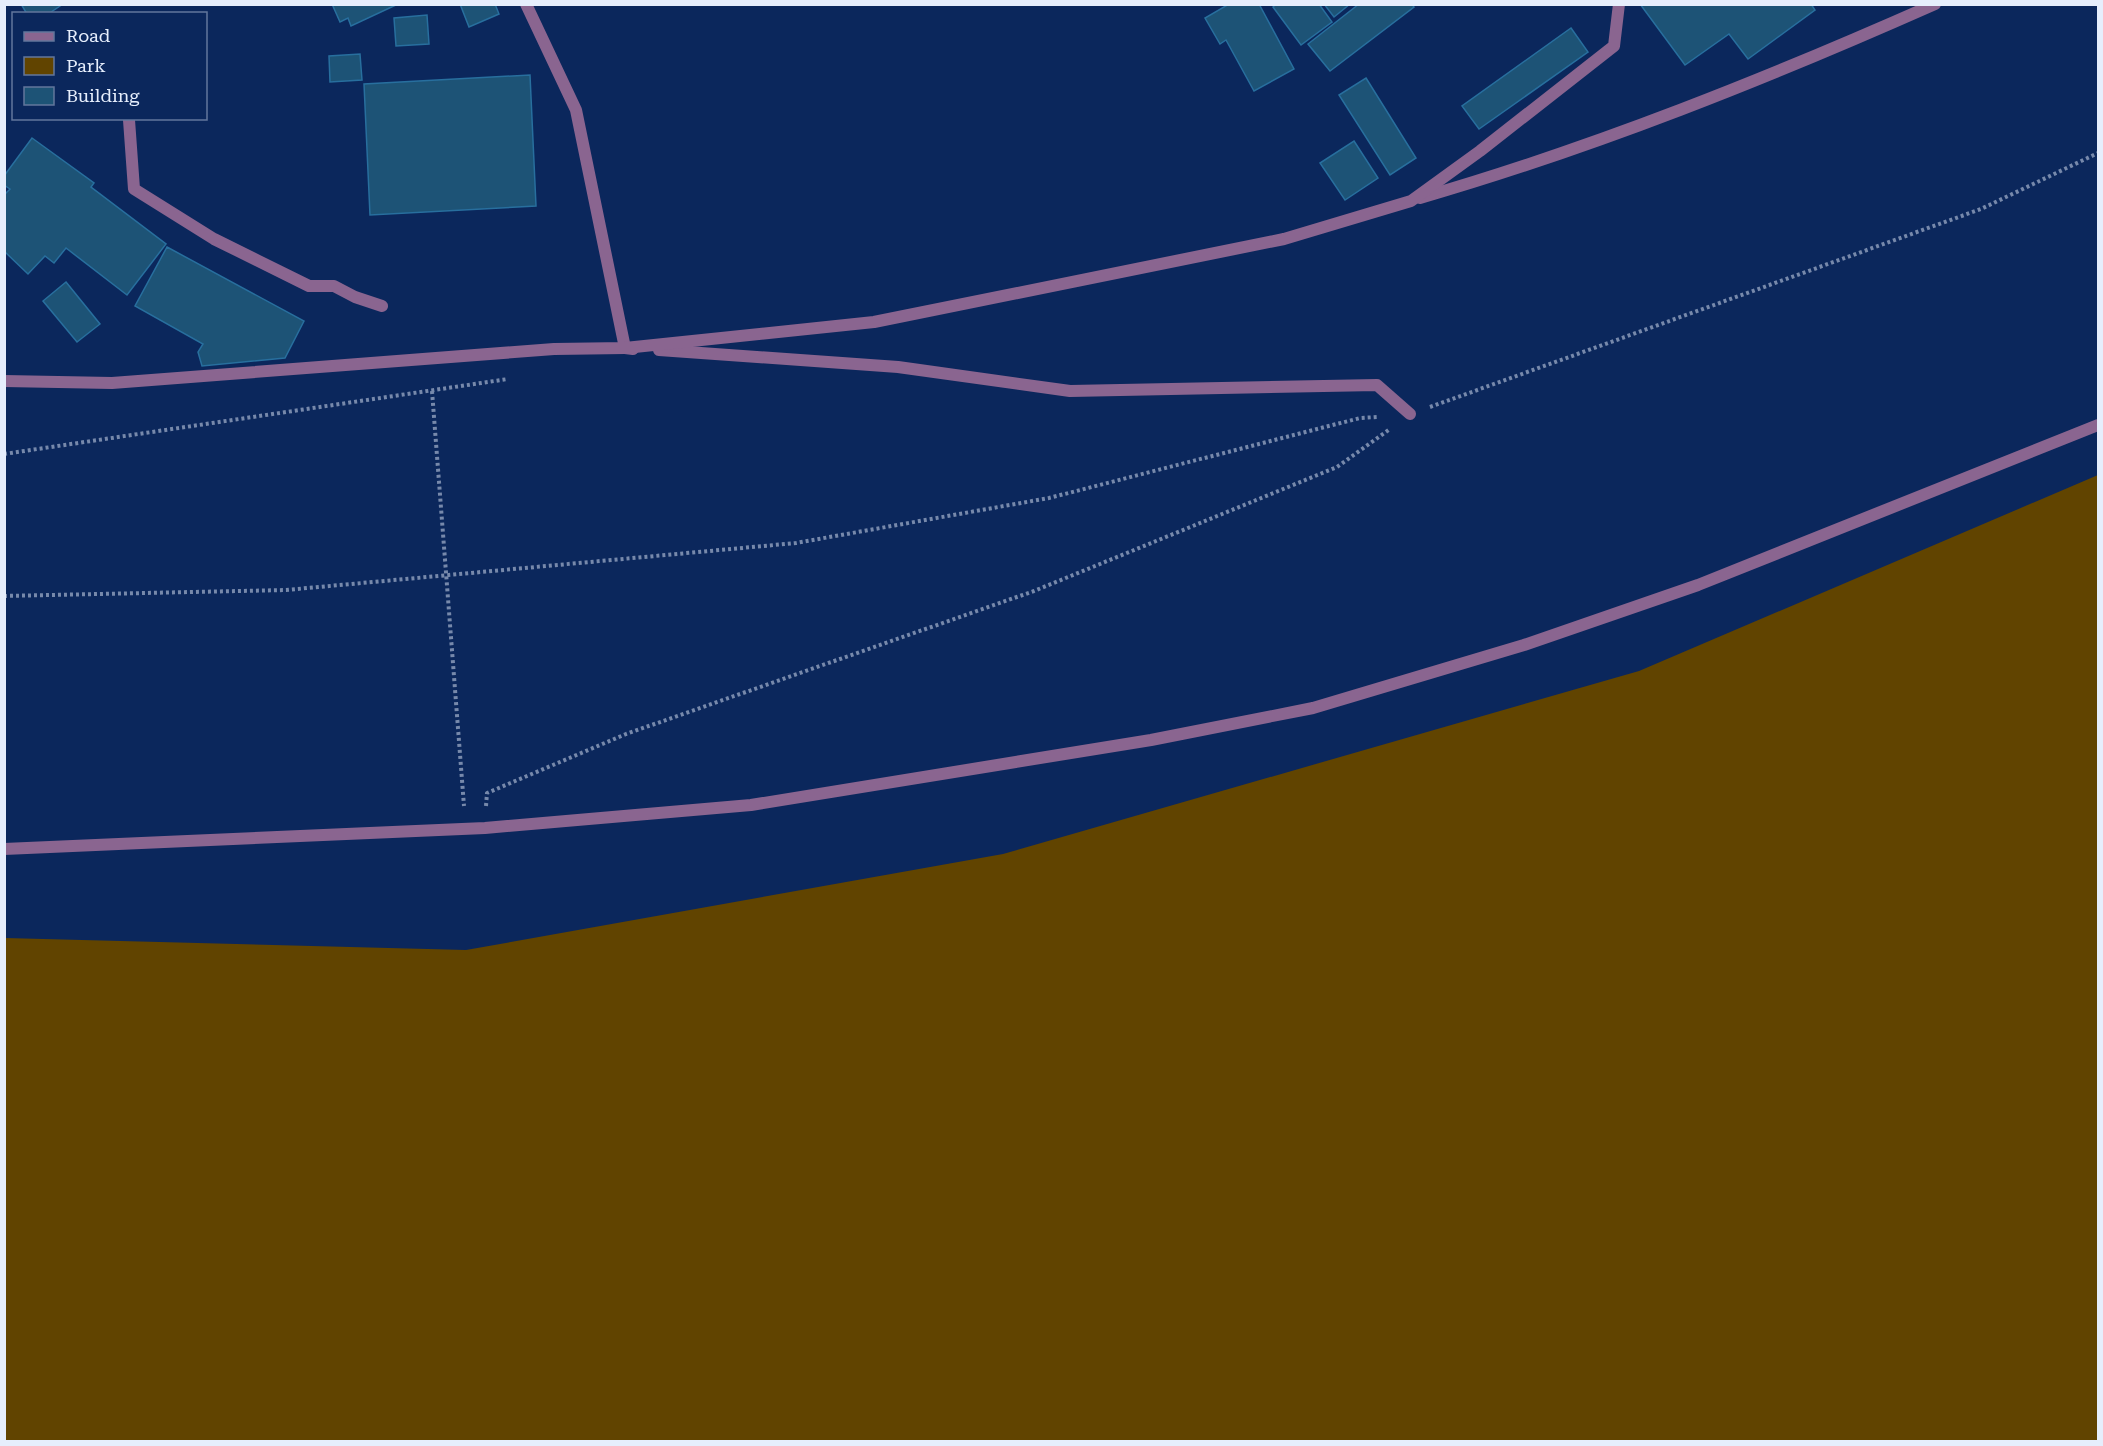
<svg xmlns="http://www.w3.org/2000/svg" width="2103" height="1446" font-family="'Roboto Serif',serif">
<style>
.green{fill:#614400}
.building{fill:#1d5376;stroke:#286f9e;stroke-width:1.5}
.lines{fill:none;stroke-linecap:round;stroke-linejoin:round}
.path{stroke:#7789ab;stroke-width:4;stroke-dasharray:3 3;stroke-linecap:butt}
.lane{stroke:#8a6590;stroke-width:12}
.street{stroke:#8a6590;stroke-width:12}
</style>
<rect width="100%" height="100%" fill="#0b275c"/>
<polygon class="green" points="2098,475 2098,1441 5,1441 5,938 466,950 1003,854 1639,671"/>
<g class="building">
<polygon points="21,4 63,4 48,14 27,14"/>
<polygon points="332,4 398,4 351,26 348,18 340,22"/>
<polygon points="460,4 495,4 499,14 469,27"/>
<polygon points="1229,4 1259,4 1294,69 1254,91 1226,40 1220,44 1205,18"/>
<polygon points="1276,4 1319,4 1332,22 1301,45 1273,7"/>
<polygon points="1324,4 1350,4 1334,17"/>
<polygon points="1359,4 1412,4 1414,7 1330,71 1308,44"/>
<polygon points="1640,4 1811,4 1815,10 1748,59 1729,34 1685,65"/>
<polygon points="427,15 429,44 396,46 394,18"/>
<polygon points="1571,28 1588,52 1479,129 1462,106"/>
<polygon points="360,54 362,80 330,82 329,56"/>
<polygon points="530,75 536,206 370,215 364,84"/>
<polygon points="1366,78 1416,158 1390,175 1339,95"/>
<polygon points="32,138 94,183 91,187 166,244 127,295 66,248 54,263 45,256 28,274 4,251 4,195 10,189 4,185 4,176"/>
<polygon points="1354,141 1378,178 1345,200 1320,163"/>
<polygon points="167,247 304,321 285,358 202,366 198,352 203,344 135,306"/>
<polygon points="66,282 100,324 77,342 43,301"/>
</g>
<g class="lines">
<g class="path">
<polyline points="432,391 464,806"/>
<polyline points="1430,407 1981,209 2098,153"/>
<polyline points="4,454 508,379"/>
<polyline points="4,596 286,590 796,543 1049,498 1360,418 1377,417"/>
<polyline points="486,806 487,793 626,734 1034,591 1337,467 1390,429"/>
</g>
<polyline class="lane" points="129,120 134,189 214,239 309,286 334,286 355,297 382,306"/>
<g class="street">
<polyline points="526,4 576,110 625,348 633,349"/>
<path d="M1420,198C1596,147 1768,78 1935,4"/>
<polyline points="659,350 898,367 1070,391 1377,385 1410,414"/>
<polyline points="4,381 112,383 554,349 625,348 874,322 1284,239 1411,201 1480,151 1614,46 1619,4"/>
<polyline points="4,849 485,828 751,805 1151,740 1313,708 1524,645 1698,585 2098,425"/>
</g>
</g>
<rect width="2103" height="1446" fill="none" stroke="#e6eefc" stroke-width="12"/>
<rect x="12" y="12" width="195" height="108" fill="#0b275c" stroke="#63779c" stroke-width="1.5"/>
<rect x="24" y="32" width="30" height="9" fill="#8a6590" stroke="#63779c" stroke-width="1.5"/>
<text x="66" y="42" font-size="18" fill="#e6eefc">Road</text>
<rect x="24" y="57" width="30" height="18" fill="#614400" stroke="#63779c" stroke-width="1.5"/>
<text x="66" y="72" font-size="18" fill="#e6eefc">Park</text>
<rect x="24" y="87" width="30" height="18" fill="#1d5376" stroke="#63779c" stroke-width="1.5"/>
<text x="66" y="102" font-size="18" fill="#e6eefc">Building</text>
</svg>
